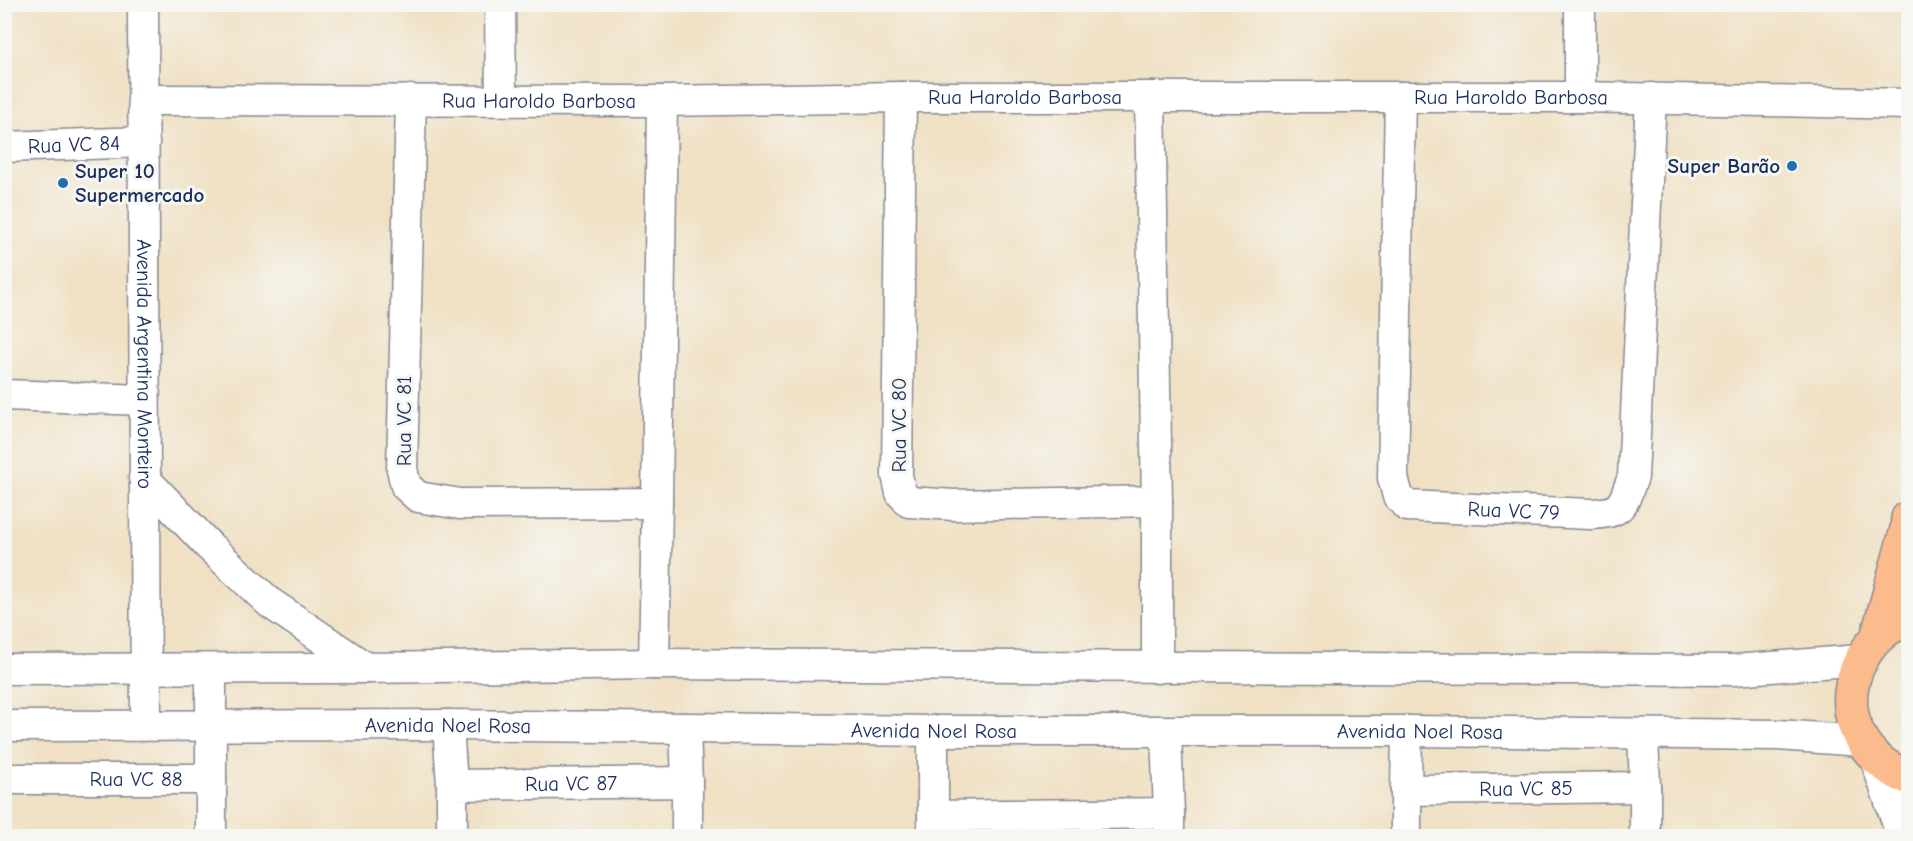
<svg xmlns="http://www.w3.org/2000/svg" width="1913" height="841" font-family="'Comic Neue',sans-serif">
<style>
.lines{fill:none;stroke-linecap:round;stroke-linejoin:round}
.minor-casing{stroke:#868892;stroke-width:33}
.major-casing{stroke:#868892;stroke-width:36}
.minor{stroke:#fff;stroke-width:30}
.major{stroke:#fbbb8d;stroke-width:33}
.poi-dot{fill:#1f6fb2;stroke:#f6f6f2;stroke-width:2}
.labels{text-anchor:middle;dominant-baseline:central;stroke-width:6;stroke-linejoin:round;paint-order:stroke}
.street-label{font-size:21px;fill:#1b2f5e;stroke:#f6f6f2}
.poi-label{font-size:21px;font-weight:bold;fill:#1b2f5e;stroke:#f6f6f2;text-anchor:end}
</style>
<rect width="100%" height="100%" fill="#f6f6f2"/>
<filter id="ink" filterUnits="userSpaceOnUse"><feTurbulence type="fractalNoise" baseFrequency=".0167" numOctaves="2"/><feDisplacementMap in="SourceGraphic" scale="12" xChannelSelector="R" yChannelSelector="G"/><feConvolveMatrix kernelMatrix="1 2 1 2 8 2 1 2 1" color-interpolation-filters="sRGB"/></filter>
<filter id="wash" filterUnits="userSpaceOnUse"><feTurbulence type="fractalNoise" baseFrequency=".008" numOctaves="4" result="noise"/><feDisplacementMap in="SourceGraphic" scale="24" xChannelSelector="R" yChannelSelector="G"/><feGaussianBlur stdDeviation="1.35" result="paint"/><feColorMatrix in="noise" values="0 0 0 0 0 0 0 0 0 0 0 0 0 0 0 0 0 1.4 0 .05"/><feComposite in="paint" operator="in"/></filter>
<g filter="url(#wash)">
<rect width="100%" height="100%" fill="#f0e1c5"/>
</g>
<g filter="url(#ink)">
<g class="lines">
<g class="minor-casing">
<g id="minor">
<path id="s1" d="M143,4L146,725"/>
<polyline points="500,4 501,100"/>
<polyline points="1580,4 1580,97"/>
<polyline points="901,97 897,475 901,493 909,502 954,505 1157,501 1150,97"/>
<path id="s2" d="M1400,97L1393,478L1398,496L1407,506L1590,514C1624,513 1622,505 1633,477L1651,98"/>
<path id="s3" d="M143,100L662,101L901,97H1580L1908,104"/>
<polyline points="411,100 402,469 406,486 418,497 460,504 657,503 662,101"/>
<path id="s4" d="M4,147L144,142"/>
<polyline points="4,395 144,400"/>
<polyline points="144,478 209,546 270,603 366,668"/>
<polyline points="1157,501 1157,668"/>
<polyline points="654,664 657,503"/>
<polyline points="4,669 366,668 654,664 1734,670 1860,660"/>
<polyline points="211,669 211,779"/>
<polyline points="448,725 452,785"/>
<path id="s5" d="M4,726L448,725L933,731H1407L1778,735L1862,741"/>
<polyline points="685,728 687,782"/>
<polyline points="933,731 933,816"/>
<polyline points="1166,732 1169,813"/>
<polyline points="1643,734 1645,787"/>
<polyline points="1875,758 1902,836"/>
<path id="s6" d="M4,779H211V836"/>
<polyline points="1406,790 1407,731"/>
<path id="s7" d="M452,836V785L687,782V836"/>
<polyline points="933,836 933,816 1169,813 1169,836"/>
<path id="s8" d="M1406,836V790L1645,787V836"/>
</g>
</g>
<g class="major-casing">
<g id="major">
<path d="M1908,620C1870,630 1844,677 1852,715C1856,737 1870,755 1888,767C1895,771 1901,776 1908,777"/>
<polyline points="1877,638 1907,529 1908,518"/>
</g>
</g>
<use href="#minor" class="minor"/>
<use href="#major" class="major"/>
</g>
</g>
<g class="poi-dot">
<circle cx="1792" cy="166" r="6"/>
<circle cx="63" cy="183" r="6"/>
</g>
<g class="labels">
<g class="street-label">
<text stroke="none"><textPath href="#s3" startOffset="882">Rua Haroldo Barbosa</textPath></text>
<text stroke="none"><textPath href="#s3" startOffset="1368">Rua Haroldo Barbosa</textPath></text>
<text stroke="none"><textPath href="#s3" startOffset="396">Rua Haroldo Barbosa</textPath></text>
<text stroke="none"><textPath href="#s4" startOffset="70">Rua VC 84</textPath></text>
<text stroke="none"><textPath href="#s1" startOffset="360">Avenida Argentina Monteiro</textPath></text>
<text transform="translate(404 421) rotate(-90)">Rua VC 81</text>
<text transform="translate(899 425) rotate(-90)">Rua VC 80</text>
<text stroke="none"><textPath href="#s2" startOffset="520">Rua VC 79</textPath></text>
<text stroke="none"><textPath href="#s5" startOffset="444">Avenida Noel Rosa</textPath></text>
<text stroke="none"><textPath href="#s5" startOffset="930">Avenida Noel Rosa</textPath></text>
<text stroke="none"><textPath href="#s5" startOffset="1416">Avenida Noel Rosa</textPath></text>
<text stroke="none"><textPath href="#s6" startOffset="132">Rua VC 88</textPath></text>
<text stroke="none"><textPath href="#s7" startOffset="170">Rua VC 87</textPath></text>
<text stroke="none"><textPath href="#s8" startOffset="166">Rua VC 85</textPath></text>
</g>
<g class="poi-label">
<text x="1780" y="166">Super Barão</text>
<text x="75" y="171" text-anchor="start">Super 10<tspan x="75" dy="24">Supermercado</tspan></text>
</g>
</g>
<rect width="1913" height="841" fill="none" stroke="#f6f6f2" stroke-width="24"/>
</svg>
